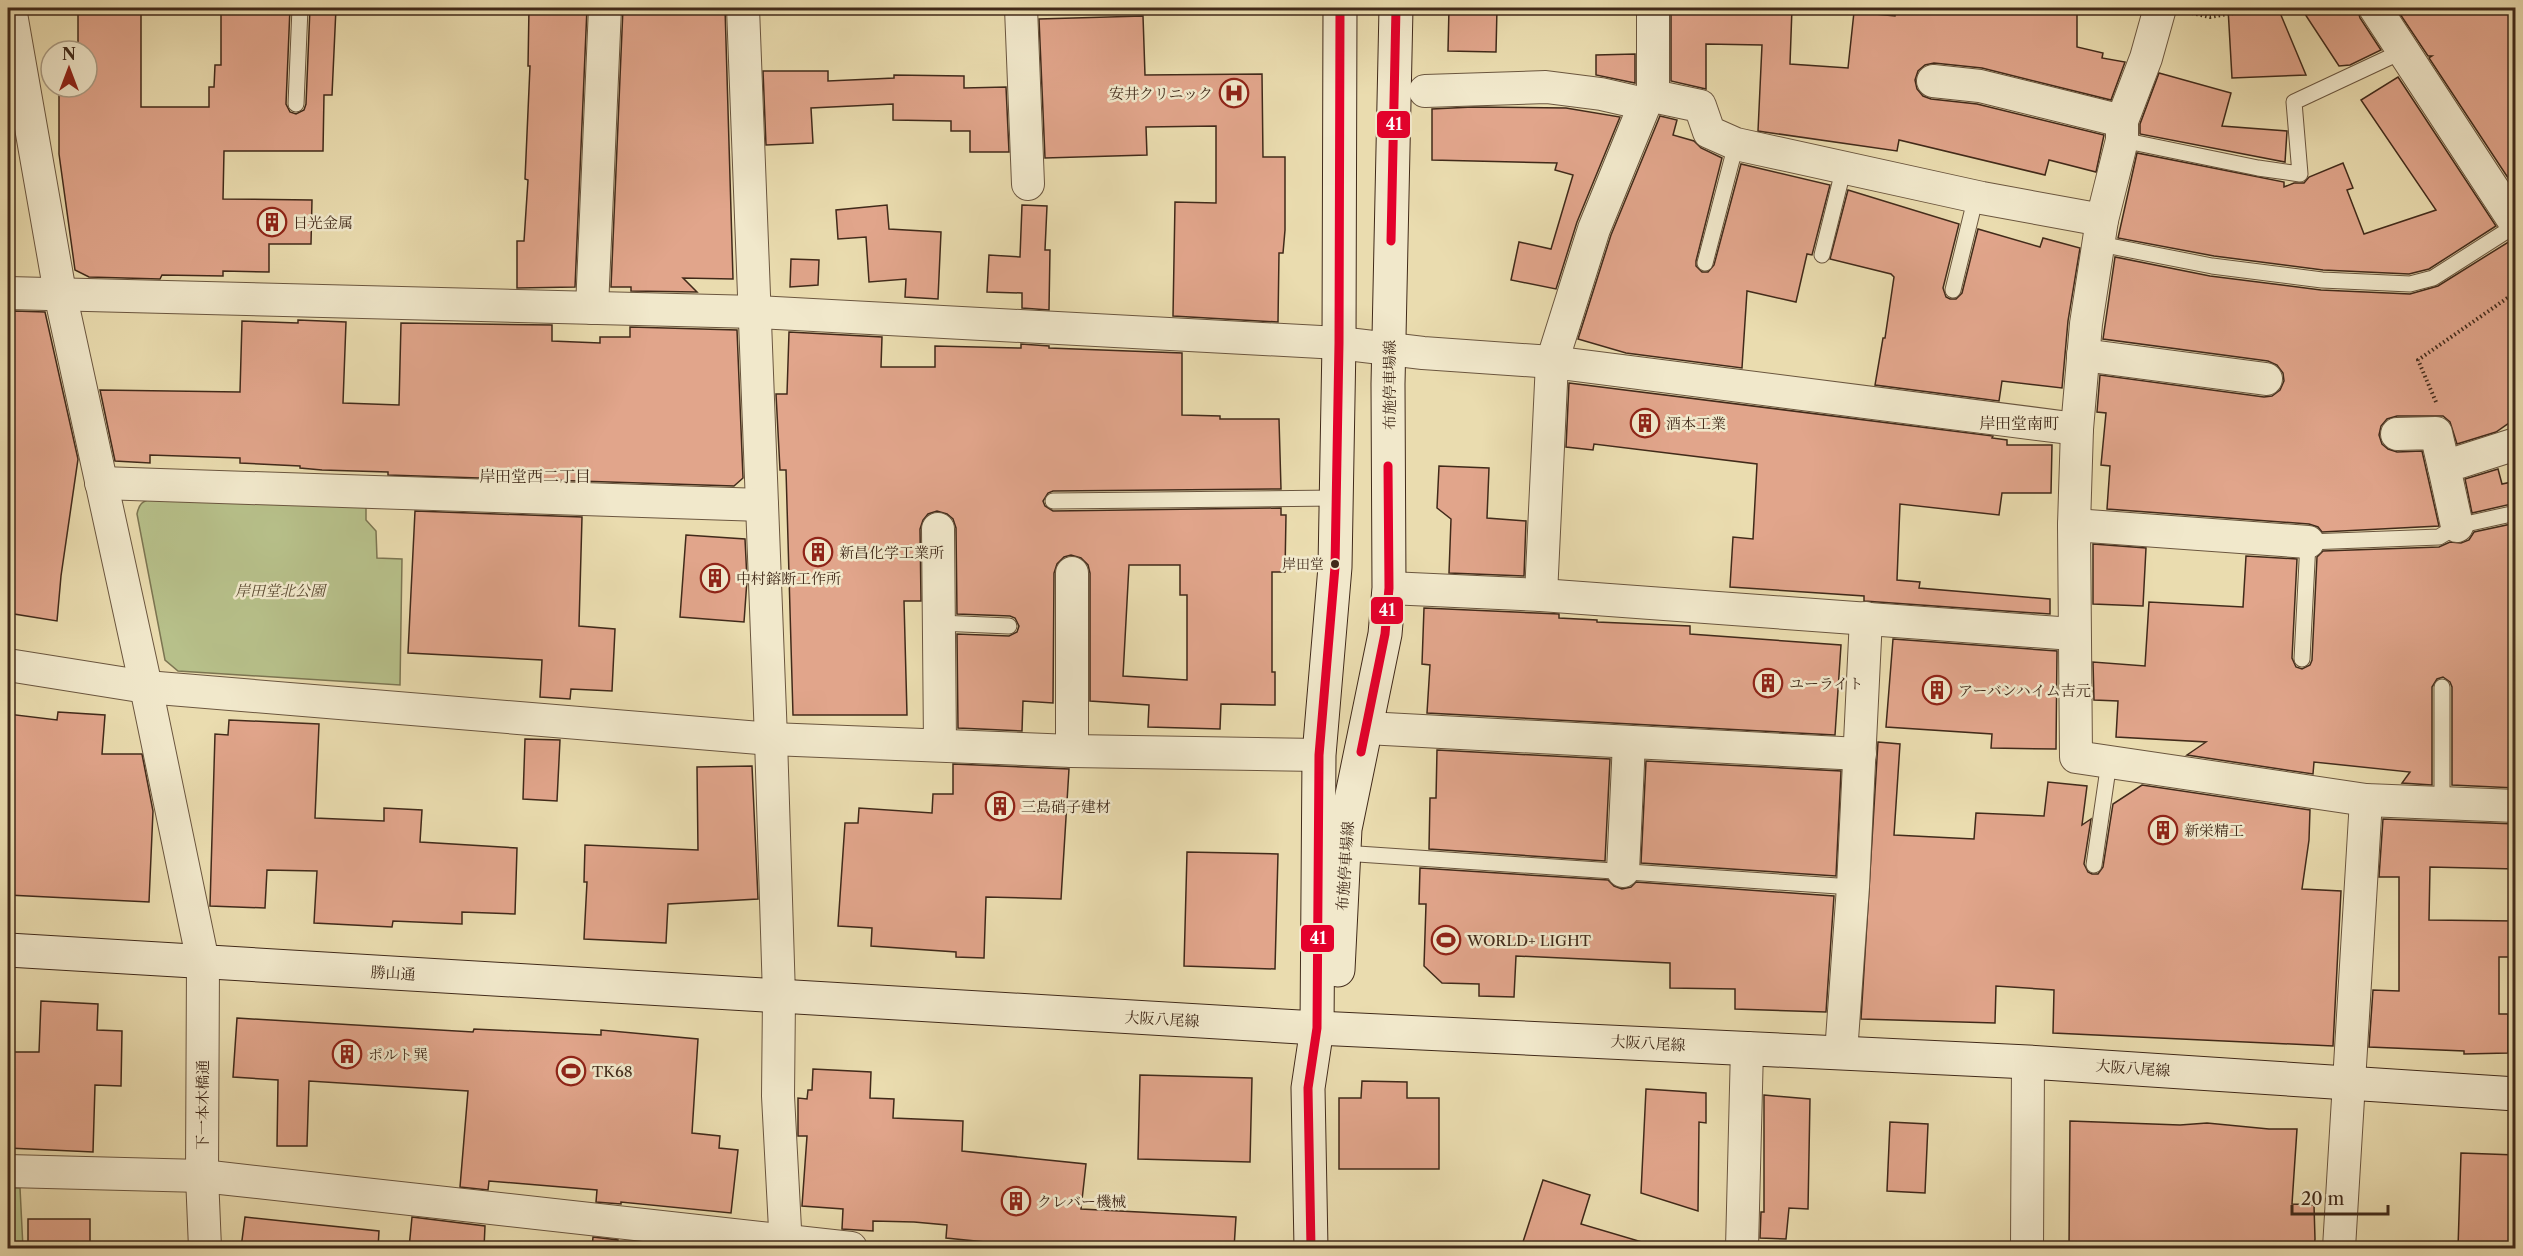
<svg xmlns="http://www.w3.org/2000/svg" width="2523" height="1256" font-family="'Libre Caslon Text','Noto Serif JP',serif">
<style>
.green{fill:#b7c08a;stroke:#7c7552;stroke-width:1.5}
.building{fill:#e1a58b;stroke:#412a1a;stroke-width:1.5;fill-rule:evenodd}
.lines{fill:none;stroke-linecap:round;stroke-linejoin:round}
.lane-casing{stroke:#6b563f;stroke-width:17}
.street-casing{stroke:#6b563f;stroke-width:34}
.secondary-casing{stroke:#412a1a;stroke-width:35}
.path{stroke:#412a1a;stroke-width:4;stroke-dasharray:1.5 3;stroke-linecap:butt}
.lane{stroke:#f1e8cb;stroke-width:15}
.street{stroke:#f1e8cb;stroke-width:32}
.secondary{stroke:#f1e8cb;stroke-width:33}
.bus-1-casing{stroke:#f1e8cb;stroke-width:14}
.bus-1{stroke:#e4002b;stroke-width:9}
.bus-dot{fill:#412a1a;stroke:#f1e8cb;stroke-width:2}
.labels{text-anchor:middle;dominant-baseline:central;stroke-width:5;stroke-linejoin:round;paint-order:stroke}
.bus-label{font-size:14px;fill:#412a1a;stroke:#f1e8cb;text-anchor:end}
.poi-label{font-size:15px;fill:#412a1a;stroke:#f1e8cb;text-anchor:start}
.street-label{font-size:15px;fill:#412a1a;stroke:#f1e8cb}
.park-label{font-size:15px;font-style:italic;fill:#594830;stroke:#f1e8cb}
.neighbourhood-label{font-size:16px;fill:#412a1a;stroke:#f1e8cb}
.line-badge{stroke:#f1e8cb;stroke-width:2}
.badge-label{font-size:16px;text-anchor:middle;font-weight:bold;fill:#fff}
</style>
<rect width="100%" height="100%" fill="#eadcaf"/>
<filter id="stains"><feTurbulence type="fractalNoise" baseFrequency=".00333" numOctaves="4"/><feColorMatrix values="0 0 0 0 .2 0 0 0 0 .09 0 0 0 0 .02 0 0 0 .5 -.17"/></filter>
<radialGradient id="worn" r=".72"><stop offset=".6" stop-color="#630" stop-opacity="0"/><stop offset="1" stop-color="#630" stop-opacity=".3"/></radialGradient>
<g class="green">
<path d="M152,499L366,504V520L376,531L377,558L402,559L400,685L178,671L165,660L137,514C139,504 142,501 152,499Z"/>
<polygon points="8,1188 20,1188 23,1248 8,1248"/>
</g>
<g class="building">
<polygon points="78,8 141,8 141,107 209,107 209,87 214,87 215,65 221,65 221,8 290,8 286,104 290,112 296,114 304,110 306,104 310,8 336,8 332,95 324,95 323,151 224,151 223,199 312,200 311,244 269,244 269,272 223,271 223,276 162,275 160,279 89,277 75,270 59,154 59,92 78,92 78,87 87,87 87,51 78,51"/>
<polygon points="529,8 587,8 575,287 517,288 517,241 524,241 528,180 525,179 530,66 528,66"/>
<polygon points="623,8 725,8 733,279 683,278 697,292 631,291 631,287 611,287"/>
<polygon points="1449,8 1497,8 1496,52 1448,51"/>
<polygon points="1671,8 1792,8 1790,64 1848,68 1854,12 1895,16 1896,8 2077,8 2077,47 2103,53 2102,58 2125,62 2111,100 1982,68 1934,63 1925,65 1918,71 1915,80 1917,89 1923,96 1931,99 1977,104 2104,135 2096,172 2049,160 2045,175 1899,140 1897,151 1758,131 1762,45 1706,44 1706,89 1671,81"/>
<polygon points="2228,8 2278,8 2306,75 2232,78"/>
<polygon points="2301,8 2357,8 2360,18 2381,50 2350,65 2339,66"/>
<polygon points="2396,8 2516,8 2516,190 2429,58 2432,56 2428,56"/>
<polygon points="1143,16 1145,75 1262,74 1263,157 1285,157 1285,230 1283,253 1279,253 1278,322 1173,316 1175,202 1216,203 1216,126 1146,127 1147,155 1045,158 1039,19"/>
<polygon points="1635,54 1635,83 1596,75 1596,55"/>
<polygon points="763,71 828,71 828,81 894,78 894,75 964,76 964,88 1006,87 1009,152 970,152 970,131 951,131 951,121 893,120 893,104 811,108 813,143 766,145"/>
<polygon points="2159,73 2231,93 2222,126 2287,131 2285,162 2140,134 2140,124"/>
<polygon points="2398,77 2496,226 2429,269 2409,274 2323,270 2214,256 2118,238 2137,153 2284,182 2284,187 2294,183 2304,183 2309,177 2343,163 2353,188 2347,190 2364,234 2436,210 2361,100"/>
<polygon points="1473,107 1566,108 1620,117 1577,222 1556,289 1511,280 1519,242 1551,249 1573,175 1555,170 1557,163 1432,160 1432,109"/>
<polygon points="1660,116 1677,120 1673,135 1694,141 1701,148 1722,158 1696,261 1696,266 1702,272 1708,272 1714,265 1741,164 1830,185 1812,255 1807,254 1796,302 1747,291 1742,368 1626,353 1578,339 1611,235"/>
<polygon points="1848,190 1959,224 1943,288 1946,297 1950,299 1956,299 1962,293 1978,229 2040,247 2043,238 2080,248 2068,321 2062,388 2002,381 1999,401 1875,385 1883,338 1885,338 1894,277 1891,274 1830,259"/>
<polygon points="887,205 889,229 941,232 938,299 905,297 906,279 869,282 866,237 838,239 836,210"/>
<polygon points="1022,205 1047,206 1045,250 1050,250 1049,310 1022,308 1022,293 987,292 989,255 1020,257"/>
<polygon points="2510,241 2516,242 2516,418 2496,432 2457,444 2450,422 2443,416 2397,416 2387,419 2381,426 2379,435 2382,444 2388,449 2397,452 2422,451 2439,526 2322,532 2318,527 2309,524 2107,509 2110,466 2101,465 2106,413 2097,412 2100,375 2264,397 2272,396 2280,390 2284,381 2283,373 2277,365 2268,361 2103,339 2115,257 2210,276 2321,290 2410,294 2438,286"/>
<polygon points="791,259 819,260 818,285 790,287"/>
<polygon points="14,311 45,312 78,459 61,576 57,621 8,613 8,420"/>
<polygon points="298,320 346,322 343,403 399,405 401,323 552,325 552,341 600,343 600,337 630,337 630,327 737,330 743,478 734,486 388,475 388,472 322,470 300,468 300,466 240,463 240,458 150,455 150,463 115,461 100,390 240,392 242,321 298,323"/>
<path d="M789,332L882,337L881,367H935V346L1021,348V344L1049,346V348L1182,353V415L1220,416V419H1279L1281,489L1053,491L1048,493L1043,501L1045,506L1053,511L1281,508V515H1286L1285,572H1272V672H1275V705L1221,704L1220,729L1148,727L1149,705L1090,701V573L1088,565L1081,558L1071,555L1064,557L1057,564L1054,573L1053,703L1023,701L1022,731L958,728L957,634L1009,636L1017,632L1019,626L1015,618L1010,616L957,614L956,528L953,519L947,514L937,511L928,514L923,520L920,529L921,601H904L907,715H793L786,470H780L776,394H787ZM1129,565H1180V595H1187V680L1123,676Z"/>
<polygon points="1569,383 1993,436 1992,438 2007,440 2007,445 2052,445 2051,493 2002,493 1999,515 1900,504 1897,580 1920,582 1919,588 2050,599 2050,614 1864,601 1864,596 1730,587 1733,537 1753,539 1757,464 1594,444 1593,450 1566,447"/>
<polygon points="1439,466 1489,468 1487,518 1526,521 1524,576 1449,573 1451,519 1437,508"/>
<polygon points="2498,469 2502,484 2516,481 2516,503 2472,513 2465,479"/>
<polygon points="415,511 582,517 579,626 615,629 612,691 571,689 570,699 540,697 542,660 408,653"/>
<polygon points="2516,523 2516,788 2452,785 2452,687 2450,682 2443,677 2437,679 2432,687 2432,785 2402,783 2410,772 2314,762 2313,774 2187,755 2206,742 2116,737 2118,701 2094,700 2093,662 2145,666 2149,602 2243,607 2246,556 2297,559 2292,658 2296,667 2302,669 2310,665 2312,660 2317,557 2323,551 2439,547 2450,542 2461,543 2469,540 2474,532"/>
<polygon points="686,535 745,539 747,580 744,622 680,617"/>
<polygon points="2093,544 2146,548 2143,606 2093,604"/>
<polygon points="1424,608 1559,614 1559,618 1597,620 1597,622 1690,626 1690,634 1841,645 1835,735 1427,713 1430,665 1422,664"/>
<polygon points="1893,639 2057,651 2056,749 1991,748 1992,734 1886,727"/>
<polygon points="58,712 105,715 102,754 142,754 153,811 149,902 8,895 14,784 8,783 8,714 57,720"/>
<polygon points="229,720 319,724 315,818 384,821 384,808 422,810 420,842 517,848 515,914 462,912 462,924 393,921 392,927 314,923 317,871 267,870 265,908 210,906 215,734 228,735"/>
<polygon points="525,739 560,740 557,801 523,799"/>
<polygon points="1878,742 1900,744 1894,835 1974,839 1976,813 2044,816 2048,782 2087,786 2082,825 2091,819 2084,864 2088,872 2092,874 2098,874 2103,867 2113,804 2142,785 2310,810 2309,840 2302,889 2341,891 2333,1046 2053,1033 2054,990 1996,986 1995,1023 1861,1019"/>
<polygon points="1437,750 1610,759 1605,861 1429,849 1430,798 1436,798"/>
<polygon points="1646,761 1841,771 1836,876 1641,863"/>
<polygon points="953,764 1069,769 1061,899 986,897 984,958 956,957 956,952 871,946 872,928 838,926 845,823 858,823 859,808 932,813 933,794 953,794"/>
<polygon points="752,766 758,899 668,904 666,943 584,939 587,882 584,882 585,845 698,850 697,767"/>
<polygon points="2383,819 2516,824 2516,869 2430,867 2429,920 2516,921 2516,957 2499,957 2499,1014 2508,1014 2508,1053 2464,1054 2464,1051 2369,1047 2373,990 2399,991 2399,877 2379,877"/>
<polygon points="1187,852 1278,854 1275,969 1184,966"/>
<polygon points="1420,868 1608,880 1614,886 1622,889 1631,887 1636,882 1834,896 1826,1012 1735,1009 1735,989 1670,988 1670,963 1516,956 1514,997 1479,996 1479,984 1442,983 1424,966 1426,904 1419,904"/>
<polygon points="41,1001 98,1004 97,1030 122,1031 121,1086 95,1085 93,1152 8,1148 8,1052 39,1052"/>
<polygon points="237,1018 473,1032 474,1029 601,1035 601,1030 698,1039 692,1133 720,1136 719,1148 738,1150 731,1213 621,1202 621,1204 596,1202 597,1190 489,1181 488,1190 460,1187 468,1091 309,1081 307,1146 277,1146 278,1080 233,1077"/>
<polygon points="813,1069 871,1072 870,1098 894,1099 893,1118 963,1121 962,1151 1086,1164 1081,1209 1236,1217 1234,1248 1044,1248 946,1238 947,1225 914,1222 873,1221 873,1231 842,1229 843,1209 802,1206 807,1136 798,1136 798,1098 807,1099 808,1090 812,1090"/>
<polygon points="1140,1075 1252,1078 1250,1162 1138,1159"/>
<polygon points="1362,1081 1407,1082 1407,1098 1439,1098 1439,1169 1339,1169 1339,1098 1361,1098"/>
<polygon points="1646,1089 1706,1093 1706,1123 1699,1122 1698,1211 1641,1193"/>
<polygon points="1764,1095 1810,1099 1808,1209 1789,1208 1786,1239 1760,1238 1761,1212 1764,1212"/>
<polygon points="2070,1121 2180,1125 2207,1123 2269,1129 2297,1129 2292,1204 2314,1205 2315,1239 2314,1248 2069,1248"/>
<polygon points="1890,1122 1928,1124 1925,1193 1887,1191"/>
<polygon points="2461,1153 2516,1155 2516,1248 2458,1248"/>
<polygon points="1543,1180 1590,1195 1581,1224 1642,1242 1641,1248 1521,1248"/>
<polygon points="245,1217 379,1231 378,1248 241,1248"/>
<polygon points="412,1217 485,1226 484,1248 409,1248"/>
<rect x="28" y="1219" width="62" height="29"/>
<polygon points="593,1237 618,1240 617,1248 592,1248"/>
</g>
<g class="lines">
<g class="lane-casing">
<g id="lane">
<polyline points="296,104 300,8"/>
<polyline points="2122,140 2258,168 2300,174 2294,102 2403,51"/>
<polyline points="2100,244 2212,266 2322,280 2410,284 2433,278 2516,225"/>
<polyline points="1822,255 1844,167"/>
<polyline points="1705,263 1736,144"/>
<polyline points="1953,290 1976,196"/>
<polyline points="1053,501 1336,498"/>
<polyline points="939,623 1009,626"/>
<polyline points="2302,659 2308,542 2439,537 2457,526 2516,513"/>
<polyline points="2442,803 2442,687"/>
<polyline points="1343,853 1853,887"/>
<polyline points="2094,865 2109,762"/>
</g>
</g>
<g class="street-casing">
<g id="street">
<polyline points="10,8 60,293 146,687 203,962 202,1176 205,1248"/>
<polyline points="743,8 771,739 779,996 778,1096 786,1248"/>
<polyline points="1021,8 1028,184"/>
<polyline points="2160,8 2146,58 2122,121 2122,140 2102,220 2086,324 2077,429 2074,525 2076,757 2366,800 2516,806"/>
<polyline points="2375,8 2516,224"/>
<polyline points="1933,81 1980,86 2122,121"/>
<polyline points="1425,91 1546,87 1601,94 1645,104"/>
<polyline points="1653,96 1700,106 1709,132 1736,144 1982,198 2102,220"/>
<polyline points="8,293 756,312 1339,343 1423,353 1552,362 2077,429"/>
<polyline points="592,308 605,8"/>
<polyline points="2083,355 2266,379"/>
<polyline points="2397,434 2436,433 2444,467"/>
<polyline points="101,483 762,505"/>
<polyline points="2074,525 2308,542"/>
<polyline points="2457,526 2444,467 2516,444"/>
<polyline points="938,529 940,745"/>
<polyline points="1072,573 1072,751"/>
<polyline points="1389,588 1541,595 2073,634"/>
<polyline points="1541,595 1552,362 1594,229 1645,104 1653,96 1653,8"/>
<polyline points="8,665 146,687 771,739 1072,751 1319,755"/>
<polyline points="1366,728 1860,754"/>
<polyline points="1623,871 1629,742"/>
<polyline points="1841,1053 1853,887 1866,618"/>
<polyline points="8,1171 202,1176 851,1248"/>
<polyline points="1742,1248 1747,1048"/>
<polyline points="2027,1248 2028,1062"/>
<polyline points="2339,1248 2366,800"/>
</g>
</g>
<g class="secondary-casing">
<g id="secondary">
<polyline points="8,950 1317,1028 2028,1062 2516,1094"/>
<polyline points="1338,970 1345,829 1385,634 1389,588 1388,384 1396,8"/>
<polyline points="1311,1248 1308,1088 1317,1028 1319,755 1335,567 1339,343 1340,8"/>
</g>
</g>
<g class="path">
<polyline points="2192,13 2210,17 2264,8"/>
<polyline points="2436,402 2418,360 2516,292"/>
</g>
<use href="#lane" class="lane"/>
<use href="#street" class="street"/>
<use href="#secondary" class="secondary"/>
<g class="bus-1-casing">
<g id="bus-1">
<polyline points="1391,241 1396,8"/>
<polyline points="1361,752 1385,634 1389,588 1388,466"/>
<polyline points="1311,1248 1308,1088 1317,1028 1319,755 1335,567 1339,343 1340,8"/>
</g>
</g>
<use href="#bus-1" class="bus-1"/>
</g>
<defs>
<g id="hospital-ring" transform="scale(1.5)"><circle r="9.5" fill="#f1e8cb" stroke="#8f2418" stroke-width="1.5"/><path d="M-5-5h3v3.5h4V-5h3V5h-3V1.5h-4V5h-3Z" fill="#8f2418"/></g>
<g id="building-ring" transform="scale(1.5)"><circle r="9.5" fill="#f1e8cb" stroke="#8f2418" stroke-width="1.5"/><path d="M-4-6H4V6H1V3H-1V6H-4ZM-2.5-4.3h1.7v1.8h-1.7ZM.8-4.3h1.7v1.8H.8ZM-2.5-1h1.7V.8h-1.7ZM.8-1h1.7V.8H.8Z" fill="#8f2418"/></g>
<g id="stadium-ring" transform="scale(1.5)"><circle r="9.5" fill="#f1e8cb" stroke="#8f2418" stroke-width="1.5"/><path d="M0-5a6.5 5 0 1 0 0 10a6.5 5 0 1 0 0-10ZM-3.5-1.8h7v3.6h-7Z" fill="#8f2418"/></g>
</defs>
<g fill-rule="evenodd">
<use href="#hospital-ring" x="1234" y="93"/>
<use href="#building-ring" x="272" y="222"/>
<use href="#building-ring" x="1645" y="423"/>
<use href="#building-ring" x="818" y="552"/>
<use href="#building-ring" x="715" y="578"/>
<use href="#building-ring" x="1768" y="683"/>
<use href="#building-ring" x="1937" y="690"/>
<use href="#building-ring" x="1000" y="806"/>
<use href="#building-ring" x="2163" y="830"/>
<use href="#stadium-ring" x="1446" y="940"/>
<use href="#building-ring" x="347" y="1054"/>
<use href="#stadium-ring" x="571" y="1071"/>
<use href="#building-ring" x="1016" y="1201"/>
</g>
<circle class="bus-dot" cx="1335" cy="564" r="5"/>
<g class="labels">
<g class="bus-label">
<text x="1324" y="564">岸田堂</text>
</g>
<g class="poi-label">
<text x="1213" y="93" text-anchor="end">安井クリニック</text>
<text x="293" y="222">日光金属</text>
<text x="1666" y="423">酒本工業</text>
<text x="839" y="552">新昌化学工業所</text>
<text x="736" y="578">中村鎔断工作所</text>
<text x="1789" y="683">ユーライト</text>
<text x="1958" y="690">アーバンハイム吉元</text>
<text x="1021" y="806">三島硝子建材</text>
<text x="2184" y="830">新栄精工</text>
<text x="1467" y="940">WORLD+ LIGHT</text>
<text x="368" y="1054">ポルト巽</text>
<text x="592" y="1071">TK68</text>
<text x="1037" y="1201">クレバー機械</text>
</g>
<g class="street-label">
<text transform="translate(1389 385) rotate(-90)">布施停車場線</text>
<text transform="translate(1345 866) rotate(-86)">布施停車場線</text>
<text transform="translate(393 973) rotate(3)">勝山通</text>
<text transform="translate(1162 1019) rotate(3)">大阪八尾線</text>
<text transform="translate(1648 1043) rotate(3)">大阪八尾線</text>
<text transform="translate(2133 1068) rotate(4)">大阪八尾線</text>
<text transform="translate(202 1105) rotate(-90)">下一本木橋通</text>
</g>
<g class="park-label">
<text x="280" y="590">岸田堂北公園</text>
</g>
<g class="neighbourhood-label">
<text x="2019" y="423">岸田堂南町</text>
<text x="535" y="476">岸田堂西二丁目</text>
</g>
</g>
<g class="line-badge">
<rect x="1376" y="110" width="35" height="29" rx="6" fill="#e4002b"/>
<rect x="1370" y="596" width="34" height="29" rx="6" fill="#e4002b"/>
<rect x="1300" y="924" width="35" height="29" rx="6" fill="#e4002b"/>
</g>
<g class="badge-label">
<text x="1394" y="130">41</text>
<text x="1387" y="616">41</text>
<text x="1318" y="944">41</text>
</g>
<rect width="2523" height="1256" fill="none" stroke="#eadcaf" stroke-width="30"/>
<rect x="9" y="9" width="2505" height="1238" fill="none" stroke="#412a1a" stroke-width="3"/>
<rect x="15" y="15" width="2493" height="1226" fill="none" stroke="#412a1a" stroke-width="1.5"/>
<g transform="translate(69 69)"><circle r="28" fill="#f1e8cb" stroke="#ab9c84" stroke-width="1.5"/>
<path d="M0-4.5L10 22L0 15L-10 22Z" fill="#8f2418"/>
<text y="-9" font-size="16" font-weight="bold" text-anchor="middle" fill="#412a1a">N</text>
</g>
<path d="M2292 1205v9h96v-9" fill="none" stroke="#412a1a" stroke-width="3"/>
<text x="2301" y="1205" font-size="18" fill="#412a1a" stroke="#f1e8cb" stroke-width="4.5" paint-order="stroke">20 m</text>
<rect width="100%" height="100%" filter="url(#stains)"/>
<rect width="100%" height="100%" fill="url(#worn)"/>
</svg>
